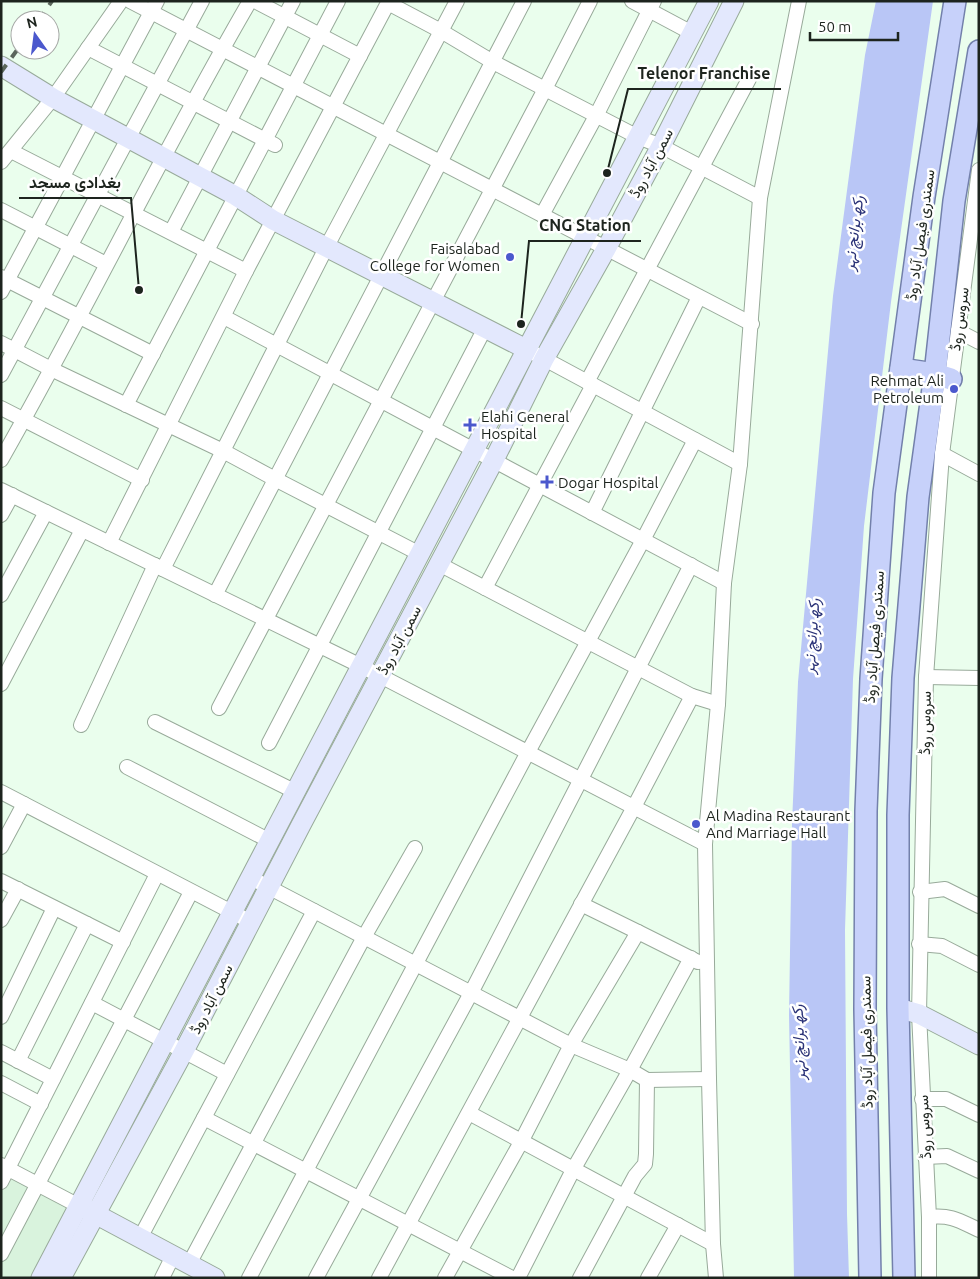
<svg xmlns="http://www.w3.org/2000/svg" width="980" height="1279" font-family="Ubuntu,Vazirmatn,sans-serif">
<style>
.built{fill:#d9f3dd}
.water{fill:#b9c6f6}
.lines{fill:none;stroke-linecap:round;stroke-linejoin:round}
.street-casing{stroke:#98aa9a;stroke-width:16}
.secondary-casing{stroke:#98aa9a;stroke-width:21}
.primary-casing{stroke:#7380ab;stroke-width:24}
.street{stroke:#fff;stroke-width:14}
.secondary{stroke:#e3e8fd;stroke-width:19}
.primary{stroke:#c7d1fa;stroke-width:21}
.rail{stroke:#5b665c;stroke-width:4;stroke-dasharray:9 9;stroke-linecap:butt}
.poi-dot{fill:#4b58cd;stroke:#fff;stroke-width:2}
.labels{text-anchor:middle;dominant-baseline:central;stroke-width:5;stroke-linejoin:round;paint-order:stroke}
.street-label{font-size:15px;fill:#1d241e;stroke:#fff}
.poi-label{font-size:15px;fill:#1d241e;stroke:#fff;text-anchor:start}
.water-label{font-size:16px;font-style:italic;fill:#2a3277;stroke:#fff}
.leader{fill:none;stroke:#1d241e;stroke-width:2}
.callout-dot{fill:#1d241e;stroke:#fff;stroke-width:2}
.callout-label{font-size:16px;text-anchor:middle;font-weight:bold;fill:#1d241e;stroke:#fff;stroke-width:5;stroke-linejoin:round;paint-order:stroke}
</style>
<rect width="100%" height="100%" fill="#eafeed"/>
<polygon class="built" points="1,1165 79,1206 42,1278 1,1278"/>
<polygon class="water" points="876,1 933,1 891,302 864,526 853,679 845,930 847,1214 849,1278 794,1278 789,1015 792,824 798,682 833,296 865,55"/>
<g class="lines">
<g class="street-casing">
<g id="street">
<polyline points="130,1 752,324"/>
<polyline points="255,1 360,56"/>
<polyline points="632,1 692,33"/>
<polyline points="388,3 441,31 493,62 545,89 638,137 661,146 760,198"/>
<polyline points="88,48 275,145"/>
<polyline points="11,151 246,271"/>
<polyline points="1,162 53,98 121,1"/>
<polyline points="1,210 106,264"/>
<polyline points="542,215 596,116 654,1"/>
<polyline points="171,232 293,1"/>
<polyline points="1,277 153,354"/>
<polyline points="1,292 157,1"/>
<polyline points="224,317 724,583"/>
<polyline points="958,331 979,342"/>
<polyline points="1,343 51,369 223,451 275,479 420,554"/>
<polyline points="526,349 740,464"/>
<polyline points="1,375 202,1"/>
<polyline points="587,382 749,79"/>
<polyline points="126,405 338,1"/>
<polyline points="1,408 142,480"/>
<polyline points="942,454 979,474"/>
<path d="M1,460C87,309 162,152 250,1"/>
<polyline points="1,490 361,666 705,844"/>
<polyline points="592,513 699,297"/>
<polyline points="1,515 12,495"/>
<polyline points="109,543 246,271 389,1"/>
<polyline points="439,564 692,696 718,704"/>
<polyline points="163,569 326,248 457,1"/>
<polyline points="485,588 593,385"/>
<polyline points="1,595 46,512"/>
<polyline points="215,595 524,1"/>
<polyline points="926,677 979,678"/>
<polyline points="1,684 82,530"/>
<polyline points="219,708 545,89 590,1"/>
<polyline points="155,722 296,792"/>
<polyline points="81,725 155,565"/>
<polyline points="269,743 485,328"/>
<polyline points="127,767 270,841"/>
<polyline points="1,792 251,922"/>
<polyline points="1,847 24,804"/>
<polyline points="251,878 571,1045 630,1070 647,1080 709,1079"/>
<polyline points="1,881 123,942"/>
<polyline points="920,892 945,889 979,906"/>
<polyline points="1,920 18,889"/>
<polyline points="638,932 698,962"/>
<polyline points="919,944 942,946 979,965"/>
<polyline points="92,1003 227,1074"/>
<polyline points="1,1017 54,908"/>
<polyline points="1,1052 53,1079"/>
<polyline points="18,1061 87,924"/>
<polyline points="1,1083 41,1104"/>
<polyline points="922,1099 946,1099 979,1115"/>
<polyline points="469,1113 713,1244"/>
<polyline points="204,1118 512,1278"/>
<polyline points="925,1157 947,1156 979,1171"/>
<polyline points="1,1165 79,1206"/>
<polyline points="1,1182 157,874"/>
<path d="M929,1217C952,1215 958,1220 979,1230"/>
<polyline points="140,1238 314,911"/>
<polyline points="1,1254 191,892"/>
<polyline points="189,1264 364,937 415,848"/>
<polyline points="162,1278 173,1256"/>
<polyline points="249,1278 528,752 643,540 695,440"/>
<polyline points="316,1278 471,993 691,565"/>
<polyline points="379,1278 634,807 692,696"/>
<polyline points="445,1278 521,1142 571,1045 638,932 581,904"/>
<polyline points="518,1278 573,1170 630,1070 691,958"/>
<polyline points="580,1278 635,1176 645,1164 646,1154 647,1080"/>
<polyline points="648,1278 678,1225"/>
<polyline points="716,1278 713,1244 709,1079 705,844 718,704 724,583 740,464 760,198 799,1"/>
<polyline points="929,1278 929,1217 919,1014 926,677 942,454 979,170"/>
</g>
</g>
<g class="secondary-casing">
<g id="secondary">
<polyline points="1,66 53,98 236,196 273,220 526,349"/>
<polyline points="898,1008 919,1014 979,1045"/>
<polyline points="86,1209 215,1278"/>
<polyline points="41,1278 709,1"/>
<polyline points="61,1278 184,1051 301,825 494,460 544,359 606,249 661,146 734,1"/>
</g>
</g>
<g class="primary-casing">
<g id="primary">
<polyline points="901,369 935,374 951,379"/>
<polyline points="870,1278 865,1009 866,811 871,679 884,493 924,197 955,1"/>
<polyline points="904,1278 898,1008 898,815 903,678 918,497 935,374 954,201 979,51"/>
</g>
</g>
<use href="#street" class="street"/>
<use href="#secondary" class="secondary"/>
<use href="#primary" class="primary"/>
<g class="rail">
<polyline points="39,20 52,1"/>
<polyline points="1,72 20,46"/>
</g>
</g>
<g class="poi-dot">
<circle cx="510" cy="257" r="5"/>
<circle cx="954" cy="389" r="5"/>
<path d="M467.5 417.5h5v5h5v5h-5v5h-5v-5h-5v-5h5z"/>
<path d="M544.5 474.5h5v5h5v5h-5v5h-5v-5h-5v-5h5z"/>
<circle cx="696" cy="824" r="5"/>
</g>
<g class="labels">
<g class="street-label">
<text transform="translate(651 163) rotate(-62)">سمن آباد روڈ</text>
<text transform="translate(920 235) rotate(-82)">سمندری فیصل آباد روڈ</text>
<text transform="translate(959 319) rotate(-82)">سروس روڈ</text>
<text transform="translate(874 637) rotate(-86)">سمندری فیصل آباد روڈ</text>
<text transform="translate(399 640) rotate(-62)">سمن آباد روڈ</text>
<text transform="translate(925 723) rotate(-89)">سروس روڈ</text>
<text transform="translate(211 999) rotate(-63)">سمن آباد روڈ</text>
<text transform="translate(866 1042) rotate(-91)">سمندری فیصل آباد روڈ</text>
<text transform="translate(924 1127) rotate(-93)">سروس روڈ</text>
</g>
<g class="poi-label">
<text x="500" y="248" text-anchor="end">Faisalabad<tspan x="500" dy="17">College for Women</tspan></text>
<text x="944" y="380" text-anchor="end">Rehmat Ali<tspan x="944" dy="17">Petroleum</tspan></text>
<text x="481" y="416">Elahi General<tspan x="481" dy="17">Hospital</tspan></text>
<text x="558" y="482">Dogar Hospital</text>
<text x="706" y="815">Al Madina Restaurant<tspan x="706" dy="17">And Marriage Hall</tspan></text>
</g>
<g class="water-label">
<text transform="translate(853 233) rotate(-83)">رکھ برانچ نہر</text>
<text transform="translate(811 636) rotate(-86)">رکھ برانچ نہر</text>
<text transform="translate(798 1042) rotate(-92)">رکھ برانچ نہر</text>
</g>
</g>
<path class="leader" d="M607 173L628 89H781M139 290L131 198H19M521 324L529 241H641"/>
<g class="callout-dot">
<circle cx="607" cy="173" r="5"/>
<circle cx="139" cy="290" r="5"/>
<circle cx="521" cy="324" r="5"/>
</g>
<g class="callout-label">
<text x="704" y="79">Telenor Franchise</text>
<text x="75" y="188">بغدادی مسجد</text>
<text x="585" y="231">CNG Station</text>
</g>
<rect width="980" height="1279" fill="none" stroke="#1d241e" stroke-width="5"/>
<g transform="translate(35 35) rotate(346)"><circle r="24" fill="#ffffff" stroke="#a5a7a5"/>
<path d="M0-4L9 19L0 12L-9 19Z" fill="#4b58cd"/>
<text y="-8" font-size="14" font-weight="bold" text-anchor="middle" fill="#1d241e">N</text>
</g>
<path d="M810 32v8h88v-8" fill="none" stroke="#1d241e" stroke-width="2.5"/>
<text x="818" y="32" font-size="15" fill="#1d241e" stroke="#ffffff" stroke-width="4" paint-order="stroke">50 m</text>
</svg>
